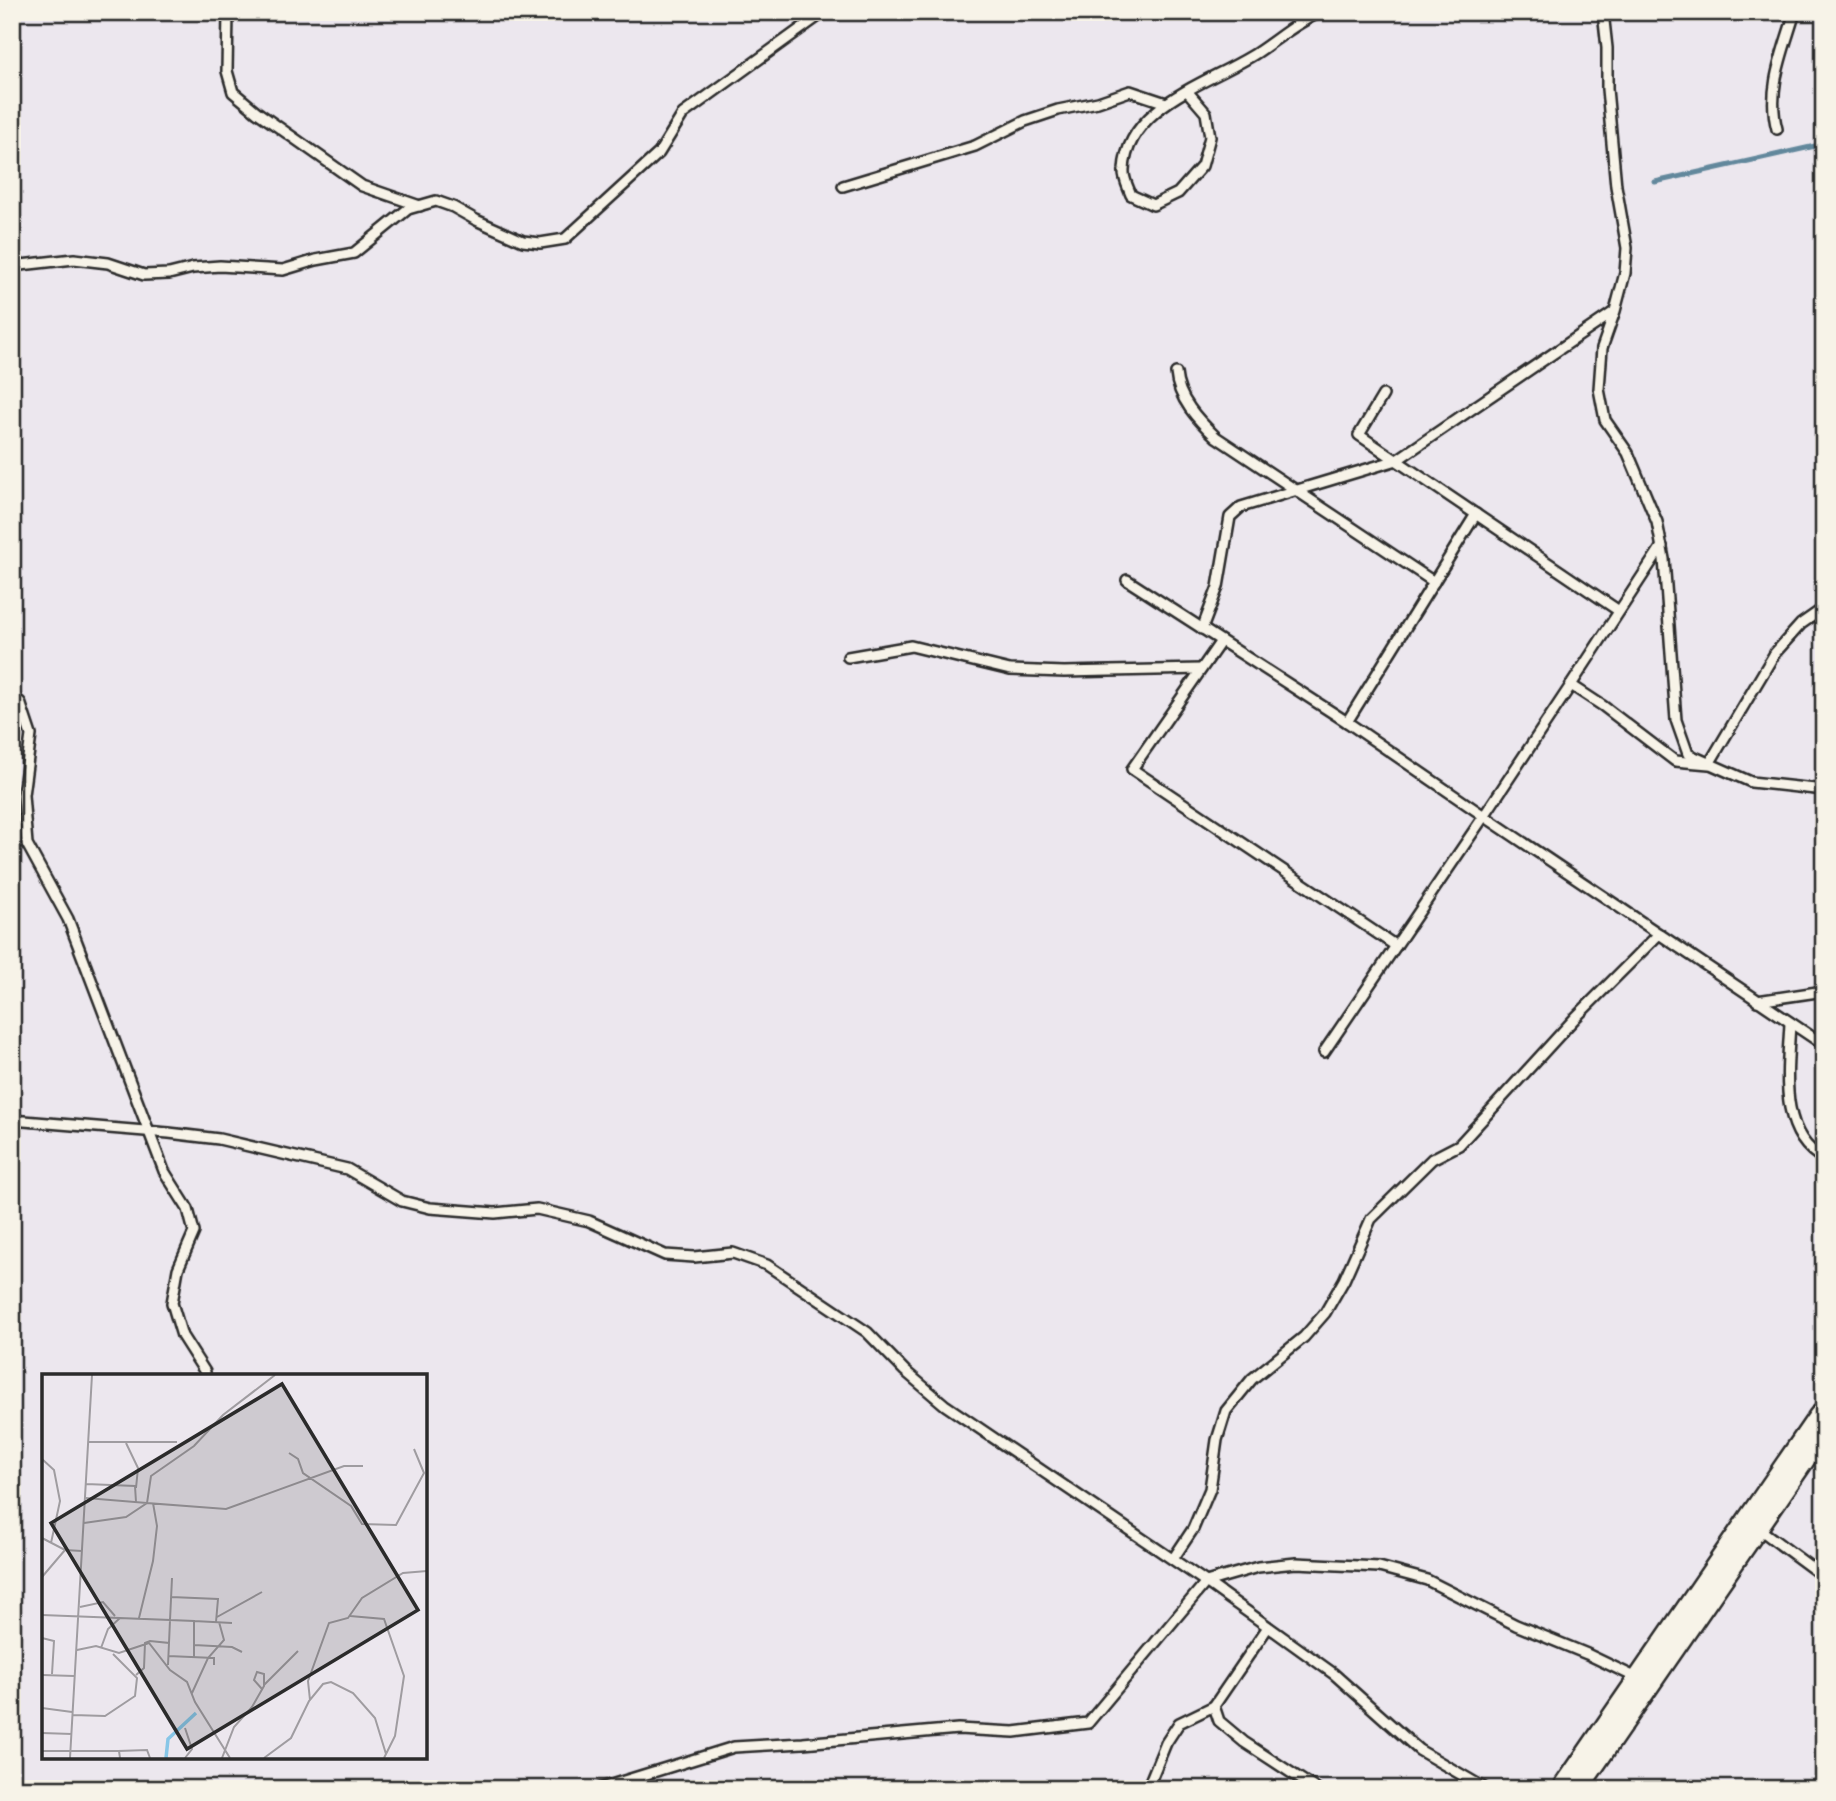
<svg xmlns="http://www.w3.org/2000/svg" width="1836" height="1801" font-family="'Comic Neue',sans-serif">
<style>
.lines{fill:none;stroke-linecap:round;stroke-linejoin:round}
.stream{stroke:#62889c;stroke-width:5}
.lane-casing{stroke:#2b2b2b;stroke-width:14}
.highway-casing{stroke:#2b2b2b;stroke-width:37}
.lane{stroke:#f7f3e8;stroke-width:9}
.highway{stroke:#f7f3e8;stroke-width:32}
.inset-river{fill:none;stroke:#87c6e7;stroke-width:3.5}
.inset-road{fill:none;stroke:#9f9ca0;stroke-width:2}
.view{fill:#2b2b2b;fill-opacity:0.15;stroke:#2b2b2b;stroke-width:3.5}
.inset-edge{fill:none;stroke:#2b2b2b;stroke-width:3.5}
</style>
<rect width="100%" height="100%" fill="#ece7ee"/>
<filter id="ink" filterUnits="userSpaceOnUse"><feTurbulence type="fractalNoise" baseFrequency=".0143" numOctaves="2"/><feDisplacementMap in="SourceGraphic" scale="14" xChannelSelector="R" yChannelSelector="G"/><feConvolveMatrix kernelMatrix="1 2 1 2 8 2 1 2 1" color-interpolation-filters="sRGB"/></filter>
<g filter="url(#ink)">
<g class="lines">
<polyline class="stream" points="1655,182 1824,144"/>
<g class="lane-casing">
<g id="lane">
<polyline points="228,12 227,71 233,92 257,112 362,186 420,206"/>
<polyline points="1603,12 1607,48 1607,89 1616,186 1627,248 1625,273 1615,311 1602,348 1599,389 1605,420 1628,453 1657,522 1664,559 1676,720 1688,754 1751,782 1824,790"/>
<path d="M1187,91L1206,113L1210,137L1202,166L1178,193L1153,205L1131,195C1128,187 1123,178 1124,170C1127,104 1213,82 1258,52C1279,38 1297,22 1321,12"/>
<path d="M1777,129C1766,89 1784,50 1795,12"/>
<polyline points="843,186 975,146 1025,121 1058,110 1098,102 1130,91 1166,103"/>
<polyline points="12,266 74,259 108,263 144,275 169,274 193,268 220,266 283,270 316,260 354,253 408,209 436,201 453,207 476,220 523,241 540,243 565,239 659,153 683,114 824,12"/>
<path d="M1176,373C1178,399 1198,420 1216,437L1434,582"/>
<polyline points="1383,395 1359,435 1619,611"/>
<polyline points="1662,546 1571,685 1603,706 1675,761 1709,764 1775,653 1801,624 1824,608"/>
<polyline points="1127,580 1347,722"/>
<polyline points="1202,629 1218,587 1230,517 1241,507 1397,460 1614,312"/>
<polyline points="1221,641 1132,769 1396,946"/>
<polyline points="848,657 911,646 1010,670 1064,672 1201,669"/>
<polyline points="1571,685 1484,816 1824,1045"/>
<polyline points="12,696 20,702 31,735 23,795 27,844 68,919 164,1171 188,1209 194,1232 178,1269 172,1303 182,1336 205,1372"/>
<polyline points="1757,1001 1824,991"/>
<path d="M1790,1023C1788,1068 1777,1134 1824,1159"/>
<polyline points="1324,1052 1484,816 1347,722 1476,514"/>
<polyline points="12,1120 169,1133 219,1139 347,1169 402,1201 430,1208 495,1213 537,1209 589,1221 665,1255 694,1257 733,1253 767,1265 867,1332 905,1371 945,1405 1206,1582 1088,1723 1014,1732 958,1729 803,1743 734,1747 598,1789"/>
<polyline points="1758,1528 1824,1577"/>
<polyline points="1173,1559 1193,1529 1210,1489 1217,1440 1226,1411 1252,1379 1304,1337 1325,1313 1344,1280 1371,1219 1432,1159 1459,1145 1576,1017 1659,934"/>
<polyline points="1268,1627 1214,1706 1219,1721 1244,1742 1316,1789"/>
<polyline points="1147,1789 1166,1743 1179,1723 1214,1706"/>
<polyline points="1486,1789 1419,1750 1334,1674 1206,1582 1258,1567 1296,1563 1379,1567 1427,1580 1516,1625 1587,1654 1639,1679"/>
<polyline points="1821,1789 1824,1787"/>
</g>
</g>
<g class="highway-casing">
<polyline id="highway" points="1570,1789 1824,1420"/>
</g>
<use href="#lane" class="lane"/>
<use href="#highway" class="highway"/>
</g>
</g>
<g transform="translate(42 1374)">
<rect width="385" height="385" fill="#ece7ee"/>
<path class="inset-river" d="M124,384L126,365L154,339"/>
<path class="inset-road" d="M233,1L181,41L152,72L109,102L105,129L184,135L302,92H321M47,68H135M84,69L96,94L94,114M247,79L256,85L261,99L309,132L320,150L354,151L382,99L372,75M0,85L12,96L18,127L9,169M44,110L93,112L94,128M42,149L84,143L105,129L44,124M0,164L23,176L40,177M0,203L23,176M130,204L128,246L152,247V283M129,223L176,225L174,248M38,233L61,228L73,242M0,241L128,246L127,269M308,242L342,245L362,302L353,362L342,384M175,243L220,218M97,244L111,187L115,152L111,129M152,247L190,249M0,264L12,267L10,300M152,271L190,273L200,278M59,274L66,255L78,244M35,276L54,272L77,279L107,269L128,296L145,308L153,328L188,384M126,282L172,284V291M0,301L32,302M94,301L102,294L103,269L108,267L127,269L126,291M222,311L256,277M150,319L166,284L182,266L177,248M268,326L266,307L287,249L306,244L320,224L361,199L385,197M0,334L30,338M31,341L63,342L93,322L95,304L71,280M143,354L150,375L143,384M0,359L30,360M0,377H77M28,384L50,1M78,384L77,377L105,376L108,384M180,384L192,353L210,333L222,312V300L215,298L212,306L220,315M222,384L249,364L267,327L281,310L289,308L311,319L333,344L344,380"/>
<path class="view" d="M240,10L376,236L145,375L9,149Z"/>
<rect width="385" height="385" class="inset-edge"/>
</g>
<rect width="1836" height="1801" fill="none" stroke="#f7f3e8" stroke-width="42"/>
<rect x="21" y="21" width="1794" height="1759" fill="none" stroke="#2b2b2b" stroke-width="2.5" filter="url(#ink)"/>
</svg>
